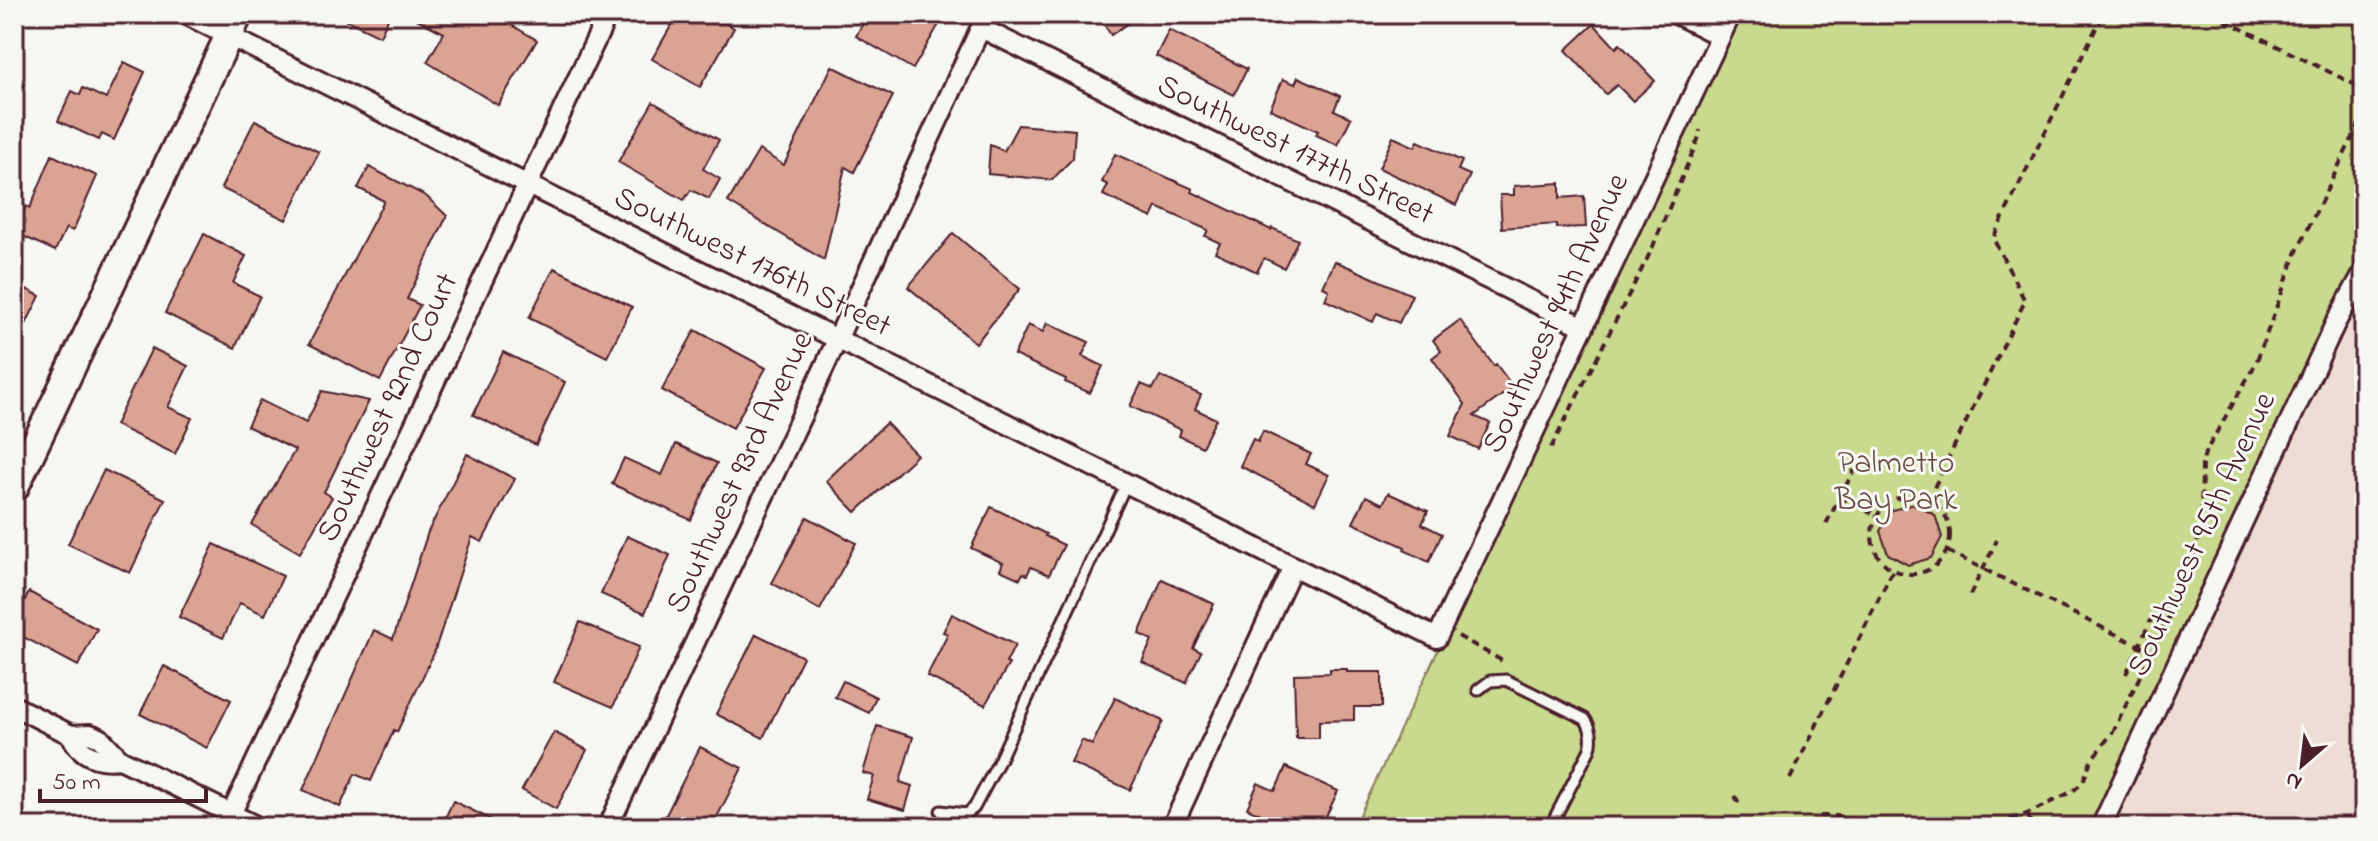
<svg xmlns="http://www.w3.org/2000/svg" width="2378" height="841" font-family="'Indie Flower',sans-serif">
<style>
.built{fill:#eeddd6}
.green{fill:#c9d98e;stroke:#8a7c5c;stroke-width:2}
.building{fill:#dba394;stroke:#4a1f2b;stroke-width:2}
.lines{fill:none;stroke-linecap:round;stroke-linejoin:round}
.lane-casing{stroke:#4a1f2b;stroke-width:15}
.street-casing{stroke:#4a1f2b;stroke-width:24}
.secondary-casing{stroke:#4a1f2b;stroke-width:32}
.path{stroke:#4a1f2b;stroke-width:4;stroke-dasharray:8 6;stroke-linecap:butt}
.lane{stroke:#f6f6f2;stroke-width:9}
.street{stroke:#f6f6f2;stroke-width:18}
.secondary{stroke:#f6f6f2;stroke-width:26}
.labels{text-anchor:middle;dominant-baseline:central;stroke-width:6;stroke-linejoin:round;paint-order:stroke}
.street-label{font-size:32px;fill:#4a1f2b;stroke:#f6f6f2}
.park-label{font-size:32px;fill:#6a4e44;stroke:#f6f6f2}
</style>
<rect width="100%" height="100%" fill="#f6f6f2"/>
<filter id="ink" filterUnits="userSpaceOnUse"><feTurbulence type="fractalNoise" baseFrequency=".0125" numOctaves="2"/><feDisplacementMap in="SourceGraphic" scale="16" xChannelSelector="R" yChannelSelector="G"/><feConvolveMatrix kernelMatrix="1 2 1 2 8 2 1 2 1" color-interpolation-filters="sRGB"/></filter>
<g filter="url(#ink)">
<polygon class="built" points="2355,298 2364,302 2364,827 2113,827"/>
<polygon class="green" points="1740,14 2364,14 2364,259 2355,298 2113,827 1354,827"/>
<g class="building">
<polygon points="334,14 390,14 380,36"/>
<polygon points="407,14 493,14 537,40 498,105 427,62 444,33"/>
<polygon points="678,14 710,14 734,28 700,87 652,59"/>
<polygon points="868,14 945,14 913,69 856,36"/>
<polygon points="1097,14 1141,14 1111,35"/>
<polygon points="1594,24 1616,48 1620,44 1655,81 1633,101 1617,85 1606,94 1566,50"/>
<polygon points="1169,30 1247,69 1234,95 1156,56"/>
<polygon points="124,62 145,72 114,140 102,134 99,140 58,121 72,91 80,95 83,88 106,99"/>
<polygon points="832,66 893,96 854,172 845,167 824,260 728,202 759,150 784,165"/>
<polygon points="1298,77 1340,96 1334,110 1351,118 1338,145 1316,135 1318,131 1270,109 1283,79 1295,84"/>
<polygon points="653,102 719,140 703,169 720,179 709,199 691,190 684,200 618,162"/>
<polygon points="255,120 319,152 286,220 221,188"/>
<polygon points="1018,125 1075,130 1073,158 1052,180 988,174 990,145 1004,151"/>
<polygon points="1393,137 1415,147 1418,141 1462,161 1458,170 1470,175 1456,205 1379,168"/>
<polygon points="1115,154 1193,189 1192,192 1271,230 1272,228 1298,240 1284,268 1264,258 1257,272 1215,252 1220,243 1205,236 1208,230 1157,207 1152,218 1103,195 1108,185 1102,182"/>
<polygon points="52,155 97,176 73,231 66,228 55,251 14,232 26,206 30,208"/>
<polygon points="369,167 426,196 447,216 407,299 420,305 380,381 309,344 384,201 358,188"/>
<polygon points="1560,183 1560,198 1584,196 1586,227 1557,228 1557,224 1502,228 1500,195 1514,195 1514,186"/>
<polygon points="953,233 1020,289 976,343 908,287"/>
<polygon points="204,234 246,256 233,283 260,296 235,348 165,313"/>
<polygon points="1335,261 1412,295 1399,323 1377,313 1373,322 1325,300 1329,290 1323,287"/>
<polygon points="554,268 632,307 607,357 529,318"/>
<polygon points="14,283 40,296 14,348"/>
<polygon points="1460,320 1494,366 1496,364 1513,387 1474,416 1490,423 1478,449 1450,436 1465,404 1432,358 1441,351 1433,340"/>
<polygon points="1047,323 1089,342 1082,356 1103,366 1090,393 1065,382 1066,379 1014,355 1028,325 1043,332"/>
<polygon points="695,330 766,368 733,428 662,390"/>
<polygon points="152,348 188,366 168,407 192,418 175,454 115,425"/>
<polygon points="503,352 565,382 536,445 473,415"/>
<polygon points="1160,376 1201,395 1195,409 1216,419 1202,447 1179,436 1181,430 1130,406 1141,384 1153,389"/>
<polygon points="322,391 369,401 324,492 332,497 300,553 252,525 295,450 247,426 260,400 306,423"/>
<polygon points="886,423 917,455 856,512 826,481"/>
<polygon points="1263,431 1311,454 1306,464 1329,475 1315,504 1240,466 1253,439 1258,442"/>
<polygon points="676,444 717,463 691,520 612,484 624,458 662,475"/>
<polygon points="467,454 515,479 482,542 472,537 434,653 397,732 394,730 371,781 355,774 340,807 303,790 374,630 393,639 428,532"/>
<polygon points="104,470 165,499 130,573 68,544"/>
<polygon points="1388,493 1428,511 1422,524 1442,534 1429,562 1404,550 1405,547 1353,523 1366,496 1383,504"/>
<polygon points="1914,504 1935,515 1942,537 1931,558 1908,565 1888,554 1880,531 1892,510"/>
<polygon points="991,507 1046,534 1045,536 1064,545 1049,575 1031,567 1027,575 1023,573 1020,579 1000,570 1003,563 971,548"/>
<polygon points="807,517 856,543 820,610 772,583"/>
<polygon points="627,536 670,555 645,613 601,594"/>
<polygon points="214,544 283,576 265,615 240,603 223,638 179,617"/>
<polygon points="1162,579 1214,604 1193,648 1201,652 1186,683 1142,662 1152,640 1139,634"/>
<polygon points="29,592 97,629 78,666 14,632 14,620"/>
<polygon points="952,614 1015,645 1006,663 1009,664 985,705 927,676 948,634 943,632"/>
<polygon points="580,622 639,647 613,707 554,682"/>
<polygon points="756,634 803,657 763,738 716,714"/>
<polygon points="164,666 231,700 207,748 140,714"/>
<polygon points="1330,669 1347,669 1347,672 1382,672 1382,707 1354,707 1354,720 1319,721 1319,738 1296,738 1294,674 1330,673"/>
<polygon points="843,681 876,697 869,713 835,697"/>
<polygon points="1115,698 1163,721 1130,790 1071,763 1082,740 1092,745"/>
<polygon points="877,726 913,737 900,782 912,786 905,810 867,799 874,776 863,773"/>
<polygon points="554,732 587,750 556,809 522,790"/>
<polygon points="700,747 742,768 712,827 660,827"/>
<polygon points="1286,767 1338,791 1321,827 1258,827 1263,815 1247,808 1258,783 1275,791"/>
<polygon points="453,801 506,827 441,827"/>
</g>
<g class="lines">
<g class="lane-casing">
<g id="lane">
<path d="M1478,690L1490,681L1506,680L1585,719C1592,729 1593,738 1590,749L1550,827"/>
<polyline points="941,811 966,814 974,808 998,763 1126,484"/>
</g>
</g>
<g class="street-casing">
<g id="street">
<polyline points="185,14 1437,638 1731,14"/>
<polyline points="1676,14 1720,36"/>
<polyline points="981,28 1584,327"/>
<polyline points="14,706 71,735 90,734 100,738 120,759 258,827"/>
<path d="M71,735C80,756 99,762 120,759"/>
<polyline points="225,827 608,14"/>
<polyline points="608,827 825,366 987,14"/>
<polyline points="1172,827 1293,566"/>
<polyline points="2101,827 2335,324 2364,271"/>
</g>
</g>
<g class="secondary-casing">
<polyline id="secondary" points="14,489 239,14"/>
</g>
<g class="path">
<polyline points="2212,14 2364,89"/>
<polyline points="1551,448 1651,251 1699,137 1700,130"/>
<circle cx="1911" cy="535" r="39"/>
<polyline points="1840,497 1876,515"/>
<polyline points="1928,500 2025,301 1993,238 2103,14"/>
<polyline points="1826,524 1854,470"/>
<polyline points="1947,551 2160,656"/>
<polyline points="1970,595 1997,540"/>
<polyline points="1458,636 1506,663"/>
<polyline points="2126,674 2152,617"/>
<polyline points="1790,779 1893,570"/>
<polyline points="1735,796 1742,808"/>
<polyline points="2027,814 2033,827"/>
<polyline points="1820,816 1837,816 1892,827"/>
<polyline points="1983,827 2027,814 2073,791 2083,782 2091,760 2113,732 2181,591 2194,559 2201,525 2202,465 2205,453 2256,363 2297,251 2364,114"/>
</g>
<use href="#lane" class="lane"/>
<use href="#street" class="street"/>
<use href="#secondary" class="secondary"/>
</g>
</g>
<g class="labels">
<g class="street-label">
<text transform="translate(1295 151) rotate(26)">Southwest 177th Street</text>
<text transform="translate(752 263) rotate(26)">Southwest 176th Street</text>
<text transform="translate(1557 314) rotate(-65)">Southwest 94th Avenue</text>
<text transform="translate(389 408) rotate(-65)">Southwest 92nd Court</text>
<text transform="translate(741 473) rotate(-65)">Southwest 93rd Avenue</text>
<text transform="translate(2203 535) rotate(-65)">Southwest 95th Avenue</text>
</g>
<g class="park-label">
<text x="1896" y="464">Palmetto<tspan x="1896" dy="37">Bay Park</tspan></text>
</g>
</g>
<rect width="2378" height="841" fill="none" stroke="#f6f6f2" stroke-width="48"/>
<rect x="24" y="24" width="2330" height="793" fill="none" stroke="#4a1f2b" stroke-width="3" filter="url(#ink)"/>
<g transform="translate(2302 765) rotate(208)" stroke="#f6f6f2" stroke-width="6" paint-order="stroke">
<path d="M0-6L14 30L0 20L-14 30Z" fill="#4a1f2b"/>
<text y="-12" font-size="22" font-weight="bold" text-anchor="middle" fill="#4a1f2b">N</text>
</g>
<path d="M40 789v12h166v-12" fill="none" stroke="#4a1f2b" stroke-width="4"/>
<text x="52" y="789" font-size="24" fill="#4a1f2b" stroke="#f6f6f2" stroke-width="6" paint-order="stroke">50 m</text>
</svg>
